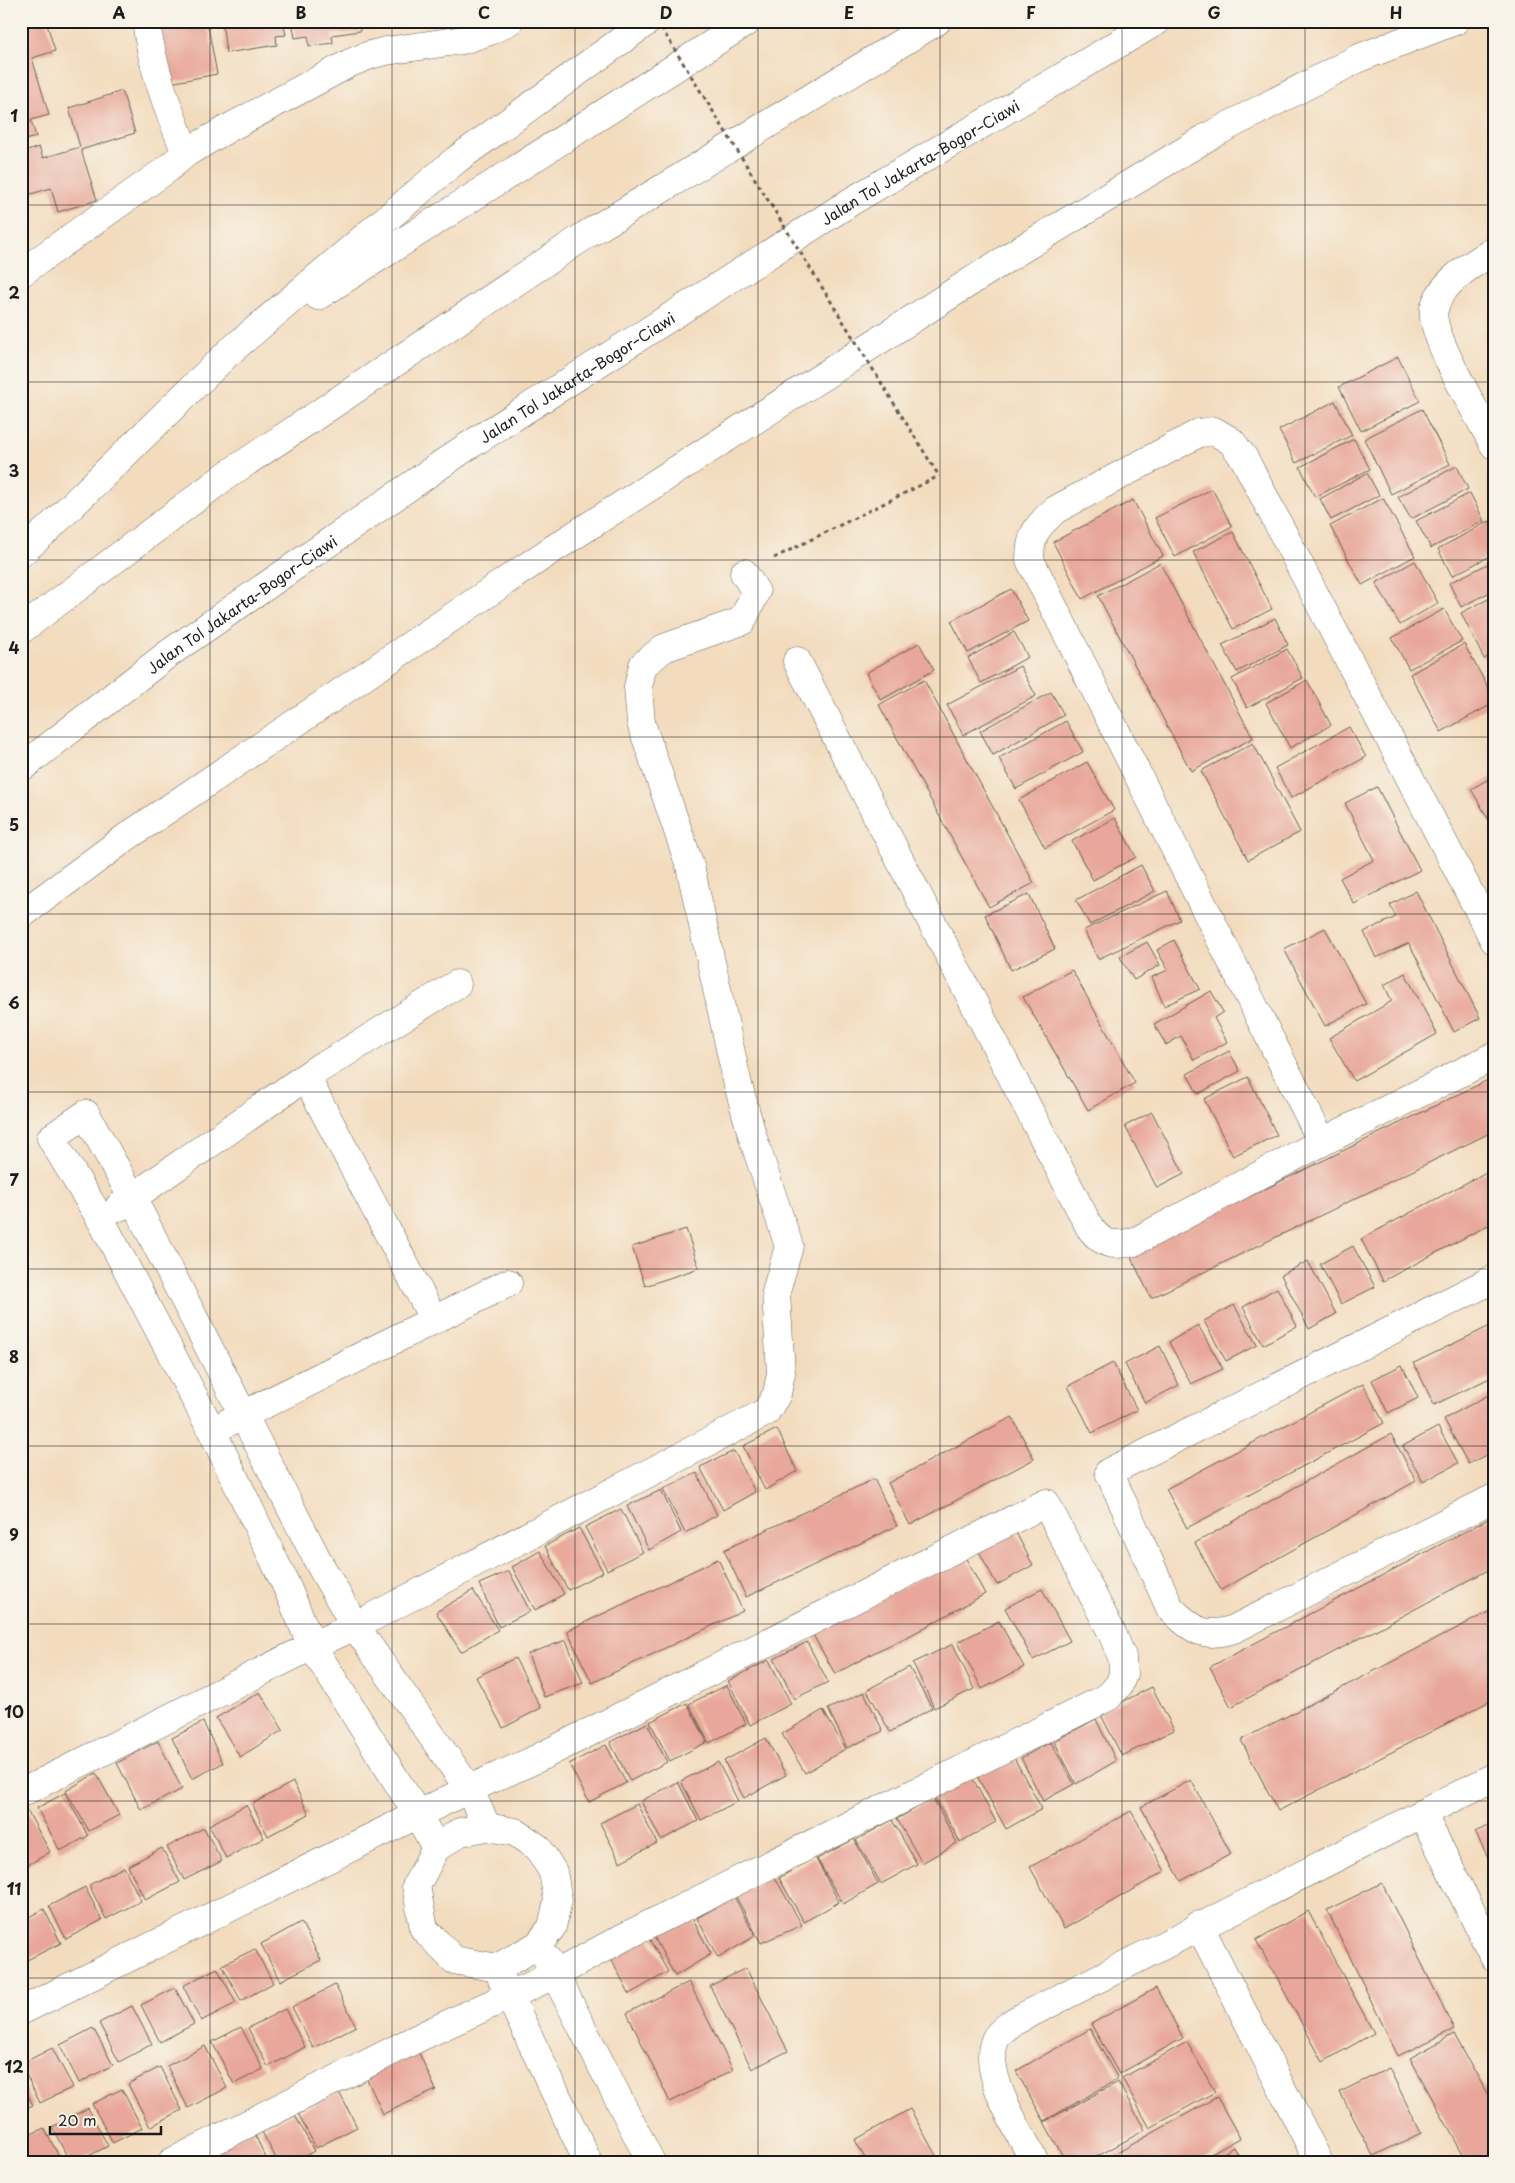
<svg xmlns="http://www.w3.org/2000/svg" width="1515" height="2183" font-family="'Playpen Sans',sans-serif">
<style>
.building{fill:#e8a79a}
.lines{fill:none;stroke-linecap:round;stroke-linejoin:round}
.street-casing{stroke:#675f55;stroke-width:29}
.highway-casing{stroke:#675f55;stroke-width:29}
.path{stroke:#675f55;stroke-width:3;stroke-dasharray:4 4;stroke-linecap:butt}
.street{stroke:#fff;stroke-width:28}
.highway{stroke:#fff;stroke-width:28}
.path-bridge{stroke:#675f55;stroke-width:3;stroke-dasharray:4 4;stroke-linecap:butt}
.grid{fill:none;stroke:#1c1c1c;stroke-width:1;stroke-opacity:0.55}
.labels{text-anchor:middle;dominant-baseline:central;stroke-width:4;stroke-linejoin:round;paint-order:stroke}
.street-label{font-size:15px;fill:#1c1c1c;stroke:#f7f3e8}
.neatline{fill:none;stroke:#1c1c1c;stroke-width:2}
.grid-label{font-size:16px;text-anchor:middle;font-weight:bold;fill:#1c1c1c}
</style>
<rect width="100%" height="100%" fill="#f7f3e8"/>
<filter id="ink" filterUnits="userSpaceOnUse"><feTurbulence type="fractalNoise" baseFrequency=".02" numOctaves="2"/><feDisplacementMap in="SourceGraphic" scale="10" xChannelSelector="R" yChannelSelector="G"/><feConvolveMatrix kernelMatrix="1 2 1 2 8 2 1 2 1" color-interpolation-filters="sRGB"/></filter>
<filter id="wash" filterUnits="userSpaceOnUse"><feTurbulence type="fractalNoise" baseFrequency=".0096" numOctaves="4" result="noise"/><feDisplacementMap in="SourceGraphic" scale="20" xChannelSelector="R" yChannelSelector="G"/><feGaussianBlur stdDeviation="1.12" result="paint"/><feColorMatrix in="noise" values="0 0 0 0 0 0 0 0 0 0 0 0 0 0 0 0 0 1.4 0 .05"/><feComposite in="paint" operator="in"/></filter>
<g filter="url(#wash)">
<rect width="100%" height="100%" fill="#f3dcbe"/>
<g id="blocks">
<g class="building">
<polygon points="37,21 46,21 55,51 32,58 49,115 31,120 36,137 21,141 21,26"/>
<polygon points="207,21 217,74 170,83 159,31"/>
<polygon points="222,21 283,21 286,35 276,36 277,45 226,53"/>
<polygon points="292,21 359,21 360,31 332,35 333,43 309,46 308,36 295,38"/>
<polygon points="122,91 135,133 81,150 97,200 58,212 51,188 21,197 21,153 39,147 43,158 80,147 69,108"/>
<polygon points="1398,357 1420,401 1361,431 1339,387"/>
<polygon points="1335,401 1352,435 1296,463 1279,430"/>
<polygon points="1422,409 1450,464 1391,494 1364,439"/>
<polygon points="1354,439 1370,469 1315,497 1300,467"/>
<polygon points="1457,466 1468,489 1411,519 1398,497"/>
<polygon points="1367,473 1379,495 1331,520 1320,499"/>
<polygon points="1212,489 1232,526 1175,557 1155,518"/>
<polygon points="1470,493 1484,521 1431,548 1416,521"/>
<polygon points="1383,498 1415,556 1362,585 1330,526"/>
<polygon points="1133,500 1163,556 1082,599 1053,542"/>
<polygon points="1489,521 1494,530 1494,554 1452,576 1438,549"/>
<polygon points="1233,532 1272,609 1233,629 1193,552"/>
<polygon points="1415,561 1438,603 1400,625 1376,583"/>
<polygon points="1494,561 1494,590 1461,607 1449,583"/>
<polygon points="1160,563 1253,738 1191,771 1098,596"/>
<polygon points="1011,589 1028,621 968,653 951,621"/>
<polygon points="1494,596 1494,654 1484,659 1461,613"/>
<polygon points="1444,609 1462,641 1409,669 1392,638"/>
<polygon points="1275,618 1288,645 1237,672 1222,645"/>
<polygon points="1014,632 1028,657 981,683 968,658"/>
<polygon points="919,643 934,670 881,700 866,673"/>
<polygon points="1464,644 1494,698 1494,703 1441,732 1410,674"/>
<polygon points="1287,649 1303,678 1247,708 1232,679"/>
<polygon points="1494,661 1494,677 1487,664"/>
<polygon points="1020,666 1036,696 963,735 947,705"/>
<polygon points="924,680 1034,883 989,907 879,705"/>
<polygon points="1307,680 1331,725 1290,748 1266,703"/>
<polygon points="1051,692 1064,715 993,755 980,731"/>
<polygon points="1066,721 1083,752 1016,789 999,758"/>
<polygon points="1349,727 1366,757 1291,798 1275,768"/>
<polygon points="1253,743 1300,832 1248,860 1201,771"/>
<polygon points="1087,762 1114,810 1045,848 1019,800"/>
<polygon points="1494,776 1494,829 1471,789"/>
<polygon points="1377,787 1420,870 1354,904 1340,878 1374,860 1345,803"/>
<polygon points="1115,818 1136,857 1093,880 1072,841"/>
<polygon points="1141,865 1155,891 1090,925 1076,900"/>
<polygon points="1167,891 1180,920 1098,959 1084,930"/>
<polygon points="1416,891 1480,1018 1454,1032 1409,943 1376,958 1364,932 1396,917 1390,905"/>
<polygon points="1029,894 1055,949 1011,970 985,915"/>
<polygon points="1325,928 1366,1004 1325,1026 1284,949"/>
<polygon points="1174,940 1200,989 1164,1006 1152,977 1168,970 1157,950"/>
<polygon points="1147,942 1160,965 1134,980 1120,957"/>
<polygon points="1072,970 1135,1083 1088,1110 1023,997"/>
<polygon points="1405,973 1437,1034 1354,1081 1329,1038 1392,1001 1384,985"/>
<polygon points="1211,991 1223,1012 1214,1018 1227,1042 1194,1060 1181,1036 1166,1045 1154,1024"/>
<polygon points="1229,1051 1240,1071 1198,1094 1187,1074"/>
<polygon points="1248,1077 1277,1135 1233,1156 1204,1099"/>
<polygon points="1494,1077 1494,1131 1151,1298 1130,1255"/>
<polygon points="1152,1112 1184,1174 1157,1188 1125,1126"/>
<polygon points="1494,1168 1494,1222 1383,1281 1361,1239"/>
<polygon points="686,1229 699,1268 645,1286 632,1247"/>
<polygon points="1353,1246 1375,1287 1341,1304 1320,1264"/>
<polygon points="1308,1261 1336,1314 1309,1329 1281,1275"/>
<polygon points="1277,1288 1297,1326 1263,1345 1243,1307"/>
<polygon points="1234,1305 1257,1345 1226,1361 1204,1321"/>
<polygon points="1494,1324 1494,1376 1434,1405 1414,1363"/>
<polygon points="1198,1325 1223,1369 1191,1384 1169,1342"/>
<polygon points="1160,1346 1179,1385 1145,1403 1125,1364"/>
<polygon points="1113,1363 1137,1410 1092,1433 1068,1386"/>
<polygon points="1402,1365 1418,1398 1388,1413 1372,1380"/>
<polygon points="1363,1384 1384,1423 1187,1528 1166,1489"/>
<polygon points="1494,1392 1494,1451 1468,1464 1444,1419"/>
<polygon points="1012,1417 1034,1459 910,1525 888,1483"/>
<polygon points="1438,1427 1458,1463 1423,1482 1403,1446"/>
<polygon points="777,1429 797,1471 765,1490 743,1446"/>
<polygon points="1391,1434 1416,1481 1221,1590 1195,1543"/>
<polygon points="734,1451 755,1492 723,1510 700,1467"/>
<polygon points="697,1473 717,1515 685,1533 663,1489"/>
<polygon points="874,1479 897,1526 746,1597 724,1550"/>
<polygon points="661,1490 681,1532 649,1550 627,1506"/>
<polygon points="621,1509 643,1552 607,1570 585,1527"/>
<polygon points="1494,1516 1494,1567 1231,1707 1210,1667"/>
<polygon points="579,1528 603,1572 568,1590 545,1546"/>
<polygon points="1014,1529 1033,1565 997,1585 977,1548"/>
<polygon points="540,1551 564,1594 535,1610 512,1567"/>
<polygon points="964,1555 985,1594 911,1635 877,1651 835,1674 813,1635"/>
<polygon points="718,1559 743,1611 592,1683 567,1631"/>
<polygon points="509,1571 530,1611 499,1627 479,1584"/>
<polygon points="1042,1589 1070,1641 1033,1660 1005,1608"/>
<polygon points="473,1590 498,1630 461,1652 436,1612"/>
<polygon points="1494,1609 1494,1699 1278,1811 1241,1740"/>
<polygon points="999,1621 1024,1667 982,1689 958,1642"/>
<polygon points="566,1640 583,1683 544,1697 528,1654"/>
<polygon points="807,1642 828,1682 794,1699 774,1659"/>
<polygon points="953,1644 974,1689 934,1708 913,1663"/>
<polygon points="515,1658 541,1708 503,1728 476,1677"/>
<polygon points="769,1660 791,1704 750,1725 728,1681"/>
<polygon points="909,1667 932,1708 890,1732 867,1690"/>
<polygon points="727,1685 746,1724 709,1743 689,1704"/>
<polygon points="1152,1687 1174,1730 1122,1756 1100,1713"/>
<polygon points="260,1692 283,1730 240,1757 216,1718"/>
<polygon points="864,1692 883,1731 847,1748 828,1709"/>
<polygon points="687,1703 707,1742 670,1761 650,1722"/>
<polygon points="823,1710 845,1749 805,1773 782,1734"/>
<polygon points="1096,1719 1116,1761 1076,1784 1054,1741"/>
<polygon points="203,1722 223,1763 192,1779 172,1738"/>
<polygon points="647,1723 667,1762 630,1781 610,1742"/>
<polygon points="766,1738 786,1775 744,1798 724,1761"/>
<polygon points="158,1741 182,1789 141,1810 117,1763"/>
<polygon points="1051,1742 1074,1784 1043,1801 1021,1758"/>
<polygon points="606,1745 626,1783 589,1802 569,1764"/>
<polygon points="1013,1756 1042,1809 1006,1829 977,1776"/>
<polygon points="718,1762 738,1801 701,1820 681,1781"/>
<polygon points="96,1773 119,1815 89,1831 66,1791"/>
<polygon points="972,1777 996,1822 960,1842 935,1798"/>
<polygon points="1191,1780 1231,1854 1181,1881 1141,1807"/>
<polygon points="293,1782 309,1814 268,1836 252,1804"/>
<polygon points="678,1782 698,1821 661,1840 641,1801"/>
<polygon points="65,1793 88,1836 60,1851 37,1808"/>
<polygon points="933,1798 957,1843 922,1863 897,1819"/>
<polygon points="637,1804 657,1843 620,1862 600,1823"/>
<polygon points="246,1805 264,1838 226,1858 209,1825"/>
<polygon points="27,1810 50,1852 21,1869 21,1813"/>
<polygon points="1131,1811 1165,1871 1064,1929 1030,1867"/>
<polygon points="892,1820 917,1864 881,1884 856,1840"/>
<polygon points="1494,1823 1494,1869 1475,1832"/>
<polygon points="204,1828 222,1861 184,1880 167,1847"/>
<polygon points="854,1839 878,1884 843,1904 817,1859"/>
<polygon points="162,1848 180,1882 145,1900 128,1866"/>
<polygon points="815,1857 839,1902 804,1922 779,1878"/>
<polygon points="124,1867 141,1901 106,1919 89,1885"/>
<polygon points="774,1876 802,1925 761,1943 736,1897"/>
<polygon points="1382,1883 1454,2029 1398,2056 1327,1910"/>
<polygon points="85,1887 102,1920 66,1939 49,1906"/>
<polygon points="734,1897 755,1936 718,1958 697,1918"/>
<polygon points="44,1909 61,1943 27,1960 21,1949 21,1921"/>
<polygon points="1308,1911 1374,2033 1323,2062 1256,1940"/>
<polygon points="691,1916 711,1954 675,1976 654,1937"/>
<polygon points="301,1922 321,1960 280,1981 261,1944"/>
<polygon points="647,1935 668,1972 629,1994 610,1956"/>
<polygon points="255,1949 273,1983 241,2001 222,1965"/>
<polygon points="217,1968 236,2003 201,2021 183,1986"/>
<polygon points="746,1968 788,2051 752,2069 710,1986"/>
<polygon points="689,1982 733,2070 670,2102 627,2013"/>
<polygon points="335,1985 356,2026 313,2048 292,2007"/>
<polygon points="175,1988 194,2024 160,2042 141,2005"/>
<polygon points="1156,1988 1183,2038 1119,2074 1091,2024"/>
<polygon points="132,2006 152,2044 119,2062 99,2023"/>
<polygon points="285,2009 305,2047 268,2067 248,2028"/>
<polygon points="241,2027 263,2069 234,2084 212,2042"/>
<polygon points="93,2028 113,2065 79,2083 60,2045"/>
<polygon points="1090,2029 1118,2079 1044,2121 1016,2071"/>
<polygon points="1454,2034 1494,2106 1494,2162 1467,2162 1410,2058"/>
<polygon points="1187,2042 1215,2092 1150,2128 1122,2078"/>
<polygon points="205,2046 227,2088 188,2108 167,2066"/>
<polygon points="52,2048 73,2087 40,2103 21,2064"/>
<polygon points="419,2053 436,2090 383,2114 366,2077"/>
<polygon points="160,2067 182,2110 150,2127 128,2084"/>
<polygon points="1389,2068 1421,2133 1373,2156 1340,2092"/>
<polygon points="21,2082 33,2105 21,2111"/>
<polygon points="1118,2082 1145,2130 1087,2162 1066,2162 1044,2122"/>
<polygon points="122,2089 142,2128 113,2143 92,2104"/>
<polygon points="339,2092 357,2127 316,2148 298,2113"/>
<polygon points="1217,2097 1240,2138 1197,2162 1101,2162"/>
<polygon points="88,2108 108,2146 77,2162 70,2162 52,2127"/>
<polygon points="910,2109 938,2159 933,2162 867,2162 855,2140"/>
<polygon points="294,2113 314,2151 295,2162 278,2162 261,2130"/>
<polygon points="44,2128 62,2162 21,2162 21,2139"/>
<polygon points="253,2131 268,2162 217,2162 212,2151"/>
<polygon points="1234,2147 1242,2162 1208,2162"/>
</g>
</g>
</g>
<g filter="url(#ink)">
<use href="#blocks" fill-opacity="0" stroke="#675f55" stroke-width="1"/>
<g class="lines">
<g class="street-casing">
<g id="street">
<path d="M146,21C152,68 168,109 186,153"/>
<path d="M1494,251C1472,264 1441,282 1434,309C1428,333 1481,420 1494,445"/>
<polyline points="21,273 166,170 186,153 227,129 350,63 370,55 386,51 463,40 490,31 509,21"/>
<path d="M797,661L1090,1228C1104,1246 1113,1246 1134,1242L1322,1142L1494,1056"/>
<path d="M1322,1142L1030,560C1030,535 1036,527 1055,510L1199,433L1214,431L1231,441L1244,458L1494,940"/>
<polyline points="119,1207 321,1066"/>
<path d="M1494,1279L1109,1472L1170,1608C1193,1630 1203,1639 1234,1629L1494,1498"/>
<polyline points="434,1320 306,1077 457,984"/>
<polyline points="225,1424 508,1283"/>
<polyline points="21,1793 312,1646 355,1626 766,1412 777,1394 781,1373 776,1292 789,1246 753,1138 738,1085 690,866 641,723 638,687 643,665 664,648 742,621 756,592 744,573"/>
<polyline points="1422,1813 1494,1957"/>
<polygon points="487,1827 515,1832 538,1848 553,1872 558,1900 552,1927 538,1945 497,1968 454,1960 424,1929 416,1886 436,1848 460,1832"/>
<polyline points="436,1848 418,1815 312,1646 285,1583 212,1431 101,1220 51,1138 86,1114 132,1197 320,1565 355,1626 469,1789 487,1827"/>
<polyline points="1199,1925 1319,2162"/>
<polyline points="547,1959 651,2162"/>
<polyline points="502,1980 588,2162"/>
<polyline points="21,2011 469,1789 532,1761 1046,1503 1112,1633 1122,1657 1123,1674 1119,1685 1108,1697 622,1938 556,1974 422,2036 172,2162"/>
<path d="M1035,2162C1020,2132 979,2071 996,2038C999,2032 1008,2026 1013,2022L1494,1777"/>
</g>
</g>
<g class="highway-casing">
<g id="highway">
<polyline points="318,296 748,21"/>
<polyline points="21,553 48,529 228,353 456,160 648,21"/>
<polyline points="21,630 227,475 586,235 937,21"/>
<path id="s1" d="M21,768L168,654L462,450L852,201L1157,21"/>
<polyline points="21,915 128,836 553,549 1020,250 1211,135 1359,58 1455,21"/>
</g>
</g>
<polyline class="path" points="774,558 939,476"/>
<use href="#street" class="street"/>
<use href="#highway" class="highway"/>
<polyline class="path-bridge" points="657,21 939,476"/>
</g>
</g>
<path class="grid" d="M210,21V2162M392,21V2162M575,21V2162M758,21V2162M940,21V2162M1122,21V2162M1305,21V2162M21,205H1494M21,382H1494M21,560H1494M21,737H1494M21,914H1494M21,1092H1494M21,1269H1494M21,1446H1494M21,1624H1494M21,1801H1494M21,1978H1494"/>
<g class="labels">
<g class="street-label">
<text stroke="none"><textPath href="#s1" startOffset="1085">Jalan Tol Jakarta–Bogor–Ciawi</textPath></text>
<text stroke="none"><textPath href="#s1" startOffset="680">Jalan Tol Jakarta–Bogor–Ciawi</textPath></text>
<text stroke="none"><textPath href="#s1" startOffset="275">Jalan Tol Jakarta–Bogor–Ciawi</textPath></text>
</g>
</g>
<rect width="1515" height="2183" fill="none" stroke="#f7f3e8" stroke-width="55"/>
<path d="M50 2126v8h111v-8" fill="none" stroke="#1c1c1c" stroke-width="2.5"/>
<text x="58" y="2126" font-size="15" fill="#1c1c1c" stroke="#f7f3e8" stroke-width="4" paint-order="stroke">20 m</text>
<rect x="28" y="28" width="1460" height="2128" class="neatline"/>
<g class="grid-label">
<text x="119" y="19">A</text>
<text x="301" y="19">B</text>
<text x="484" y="19">C</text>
<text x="666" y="19">D</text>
<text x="849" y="19">E</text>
<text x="1031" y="19">F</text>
<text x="1214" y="19">G</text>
<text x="1396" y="19">H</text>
<text x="14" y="122">1</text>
<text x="14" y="299">2</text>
<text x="14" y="477">3</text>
<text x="14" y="654">4</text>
<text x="14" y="831">5</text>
<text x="14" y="1009">6</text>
<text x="14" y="1186">7</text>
<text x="14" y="1363">8</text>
<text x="14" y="1541">9</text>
<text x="14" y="1718">10</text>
<text x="14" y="1895">11</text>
<text x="14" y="2073">12</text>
</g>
</svg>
